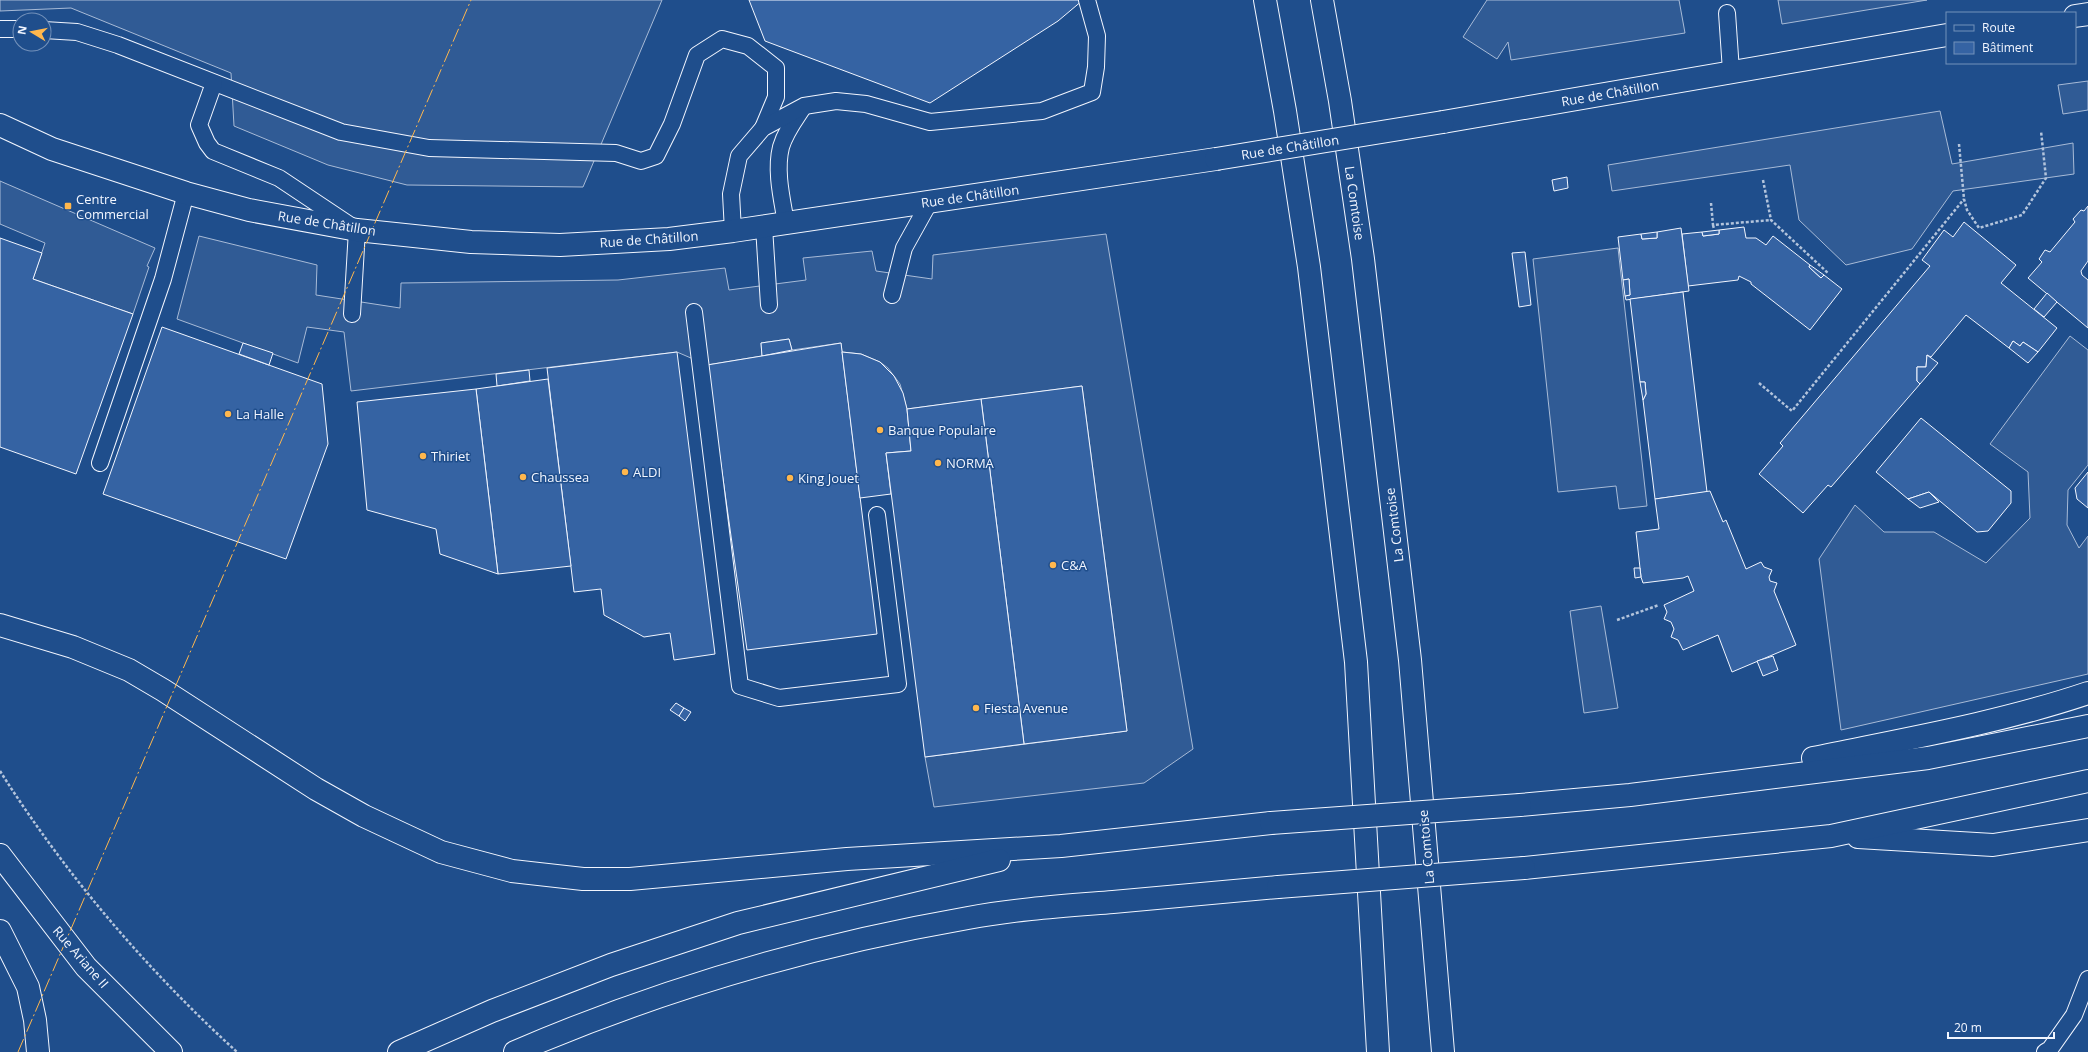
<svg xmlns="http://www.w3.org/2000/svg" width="2088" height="1052" font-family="'Open Sans',sans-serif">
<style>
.parking{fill:#305b95;stroke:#a8bbd7}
.building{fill:#3563a3;stroke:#f2f6ff}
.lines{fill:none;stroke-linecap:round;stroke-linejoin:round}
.service-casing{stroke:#f2f6ff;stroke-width:18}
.tertiary-casing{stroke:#f2f6ff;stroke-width:24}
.secondary-casing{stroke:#f2f6ff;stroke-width:24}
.trunk-casing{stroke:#f2f6ff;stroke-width:24}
.motorway-casing{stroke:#f2f6ff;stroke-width:24}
.path{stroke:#b3c4dc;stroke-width:2.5;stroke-dasharray:3 2;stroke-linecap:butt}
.service{stroke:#1f4e8c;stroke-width:16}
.tertiary{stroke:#1f4e8c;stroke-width:22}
.secondary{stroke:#1f4e8c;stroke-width:22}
.trunk{stroke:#1f4e8c;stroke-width:22}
.motorway{stroke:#1f4e8c;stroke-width:22}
.tertiary-bridge-casing{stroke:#f2f6ff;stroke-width:24;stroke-linecap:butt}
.trunk-bridge-casing{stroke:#f2f6ff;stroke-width:24;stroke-linecap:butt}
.tertiary-bridge{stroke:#1f4e8c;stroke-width:22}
.trunk-bridge{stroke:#1f4e8c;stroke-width:22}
.power{stroke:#ffb74d;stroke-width:1;stroke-dasharray:14 3 2 3;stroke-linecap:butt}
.poi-dot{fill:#ffb74d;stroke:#1f4e8c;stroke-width:1.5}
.labels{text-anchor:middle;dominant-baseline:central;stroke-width:3;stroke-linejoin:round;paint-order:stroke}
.street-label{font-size:13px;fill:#f2f6ff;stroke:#1f4e8c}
.poi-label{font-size:13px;fill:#f2f6ff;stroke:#1f4e8c;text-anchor:start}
</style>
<rect width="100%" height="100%" fill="#1f4e8c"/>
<g class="parking">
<polygon points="0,0 662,0 583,187 407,185 328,165 234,126 231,73 71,8 0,11"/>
<polygon points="1487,0 1679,0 1685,33 1511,60 1508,42 1497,59 1463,37"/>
<polygon points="1778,0 1927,0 1782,24"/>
<polygon points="2088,81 2088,110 2063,114 2058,85"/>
<polygon points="1940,111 1952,164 2073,143 2074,174 1953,191 1912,249 1846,265 1799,220 1790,165 1612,191 1608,165"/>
<polygon points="0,181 155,248 147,266 149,267 133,314 33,279 45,243 0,224"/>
<polygon points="1106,234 1193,749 1144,783 934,807 925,757 1127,731 1082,386 907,409 900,384 888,368 880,362 861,354 842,352 841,343 792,350 789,339 761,343 762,356 707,365 677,352 351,391 344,332 307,327 298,363 177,319 199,236 317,265 316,295 400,308 401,283 618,280 725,268 729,290 806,280 803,258 872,251 876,271 932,279 933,255"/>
<polygon points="1618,248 1647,506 1619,509 1616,486 1558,492 1533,259"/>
<polygon points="2070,336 2088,350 2088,465 2068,490 2067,525 2079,548 2088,536 2088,674 1841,730 1819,559 1855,505 1884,532 1934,532 1986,563 2030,518 2028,472 1990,444"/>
<polygon points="1601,606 1618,708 1584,713 1570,611"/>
</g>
<g class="building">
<polygon points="749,0 1083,0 1058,21 930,103 765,41"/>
<polygon points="1567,177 1568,188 1554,191 1552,180"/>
<polygon points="2088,206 2088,261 2081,271 2082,275 2088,280 2088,328 2028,278 2042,262 2039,259 2045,250 2050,252 2075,222 2073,219 2081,210 2084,211"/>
<polygon points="1964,222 2016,265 2001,283 2057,328 2038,352 2023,342 2020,346 2013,341 2009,348 1966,315 1931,357 1927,355 1926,367 1917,367 1917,381 1920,384 1831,487 1828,485 1803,513 1759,474 1783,446 1780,443 1930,266 1922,260 1944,230 1953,237"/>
<polygon points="1744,227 1746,238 1756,238 1766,245 1773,236 1810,265 1809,267 1821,278 1824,275 1842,289 1810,330 1751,284 1751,282 1739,276 1738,280 1688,286 1682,234 1702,232 1703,236 1719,234 1719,230"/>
<polygon points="1681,228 1689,291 1626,300 1625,296 1630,295 1629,279 1623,280 1618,237 1641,234 1642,239 1657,238 1657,232"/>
<polygon points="1719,230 1719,234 1703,236 1702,232"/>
<polygon points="1657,232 1657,238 1642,239 1641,234"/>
<polygon points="0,238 42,253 33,279 133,314 76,474 0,447"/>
<polygon points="1525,252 1531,305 1519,307 1512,253"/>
<polygon points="1810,265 1824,275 1821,278 1809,267"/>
<polygon points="1629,279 1630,295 1625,296 1623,280"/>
<polygon points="1683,292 1707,492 1655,499 1643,400 1646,394 1645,382 1640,382 1630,299"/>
<polygon points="2047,293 2057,302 2044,317 2034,309"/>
<polygon points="162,327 322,384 328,444 286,559 103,494"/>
<polygon points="789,339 792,350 762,356 761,343"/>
<polygon points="2013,341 2020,346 2023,342 2038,352 2028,363 2009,348"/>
<polygon points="243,343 273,353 269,365 239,354"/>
<polygon points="841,343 877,634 747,650 707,365"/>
<polygon points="677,352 715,654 674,660 670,633 644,637 604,615 601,589 574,592 547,368"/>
<polygon points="842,352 861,354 880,362 894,376 903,393 907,409 911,451 886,453 891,494 860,498"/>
<polygon points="1927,355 1938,363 1920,384 1917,381 1917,367 1926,367"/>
<polygon points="529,370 530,381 497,386 496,374"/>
<polygon points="548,379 571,566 498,574 476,389"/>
<polygon points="1640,382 1645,382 1646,394 1643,400"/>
<polygon points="1082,386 1127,731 1024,744 981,399"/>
<polygon points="476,389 498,574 440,554 436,529 367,510 357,402"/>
<polygon points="981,399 1024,744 925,757 886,453 911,451 907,409"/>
<polygon points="1921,418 2011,491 2011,503 1988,531 1977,532 1929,492 1908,499 1876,472"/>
<polygon points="2088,472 2088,508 2077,499 2075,488"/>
<polygon points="1710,491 1723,522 1726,520 1746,569 1761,562 1764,567 1772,570 1769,577 1770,581 1777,583 1774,591 1796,645 1732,672 1718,635 1683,650 1678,640 1671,637 1674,629 1671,622 1664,619 1667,612 1664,605 1694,591 1688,576 1683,578 1643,583 1641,577 1636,532 1659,529 1655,499"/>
<polygon points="1929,492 1939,502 1920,508 1908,499"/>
<polygon points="1634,568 1640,568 1641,577 1635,578"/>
<polygon points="1773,656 1778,670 1763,676 1757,661"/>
<polygon points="676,703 684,708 679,716 670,710"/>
<polygon points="684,708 691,712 685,721 679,716"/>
</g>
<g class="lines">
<g class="service-casing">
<g id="service">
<polyline points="1727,13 1731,71"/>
<polyline points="0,29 20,29"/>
<polyline points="44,30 77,32 118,45 341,132 429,148 616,153 641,161 656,156 672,124 697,55 722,39 748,46 776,68 776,97 763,128"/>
<polyline points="214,83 199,125 207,143 213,151 279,178 357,230 352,314"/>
<path d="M786,223C782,199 775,171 781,147C785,133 794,121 802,109"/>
<polyline points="764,227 769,305"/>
<polyline points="733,231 731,194 739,156 763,128 804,106 836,101 866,104 930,122 1042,111 1092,92 1096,67 1097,36 1087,0"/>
<polyline points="892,295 904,248 929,203"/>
<polyline points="694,312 740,686 779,698 898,684 877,515"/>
<polyline points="100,463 163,279 186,193"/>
<polyline points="2045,1052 2050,1049 2074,1015 2088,979"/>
</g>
</g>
<g class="tertiary-casing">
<g id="tertiary">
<polyline points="2075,16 2088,14"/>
<polyline points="1443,122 1947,35"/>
<polyline points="0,125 52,149 186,193 249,210 357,230 471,242 560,245 669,239 733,231 1216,159"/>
</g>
</g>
<g class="secondary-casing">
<polyline id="secondary" points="0,855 86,967 171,1052"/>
</g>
<g class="trunk-casing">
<g id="trunk">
<polyline points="0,625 73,647 129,670 163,690 316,789 364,816 441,852 512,871 583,879 630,879 847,859 1061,846 1271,823"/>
<path d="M1813,758C1905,739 1999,723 2088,693"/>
<polyline points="1520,805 1630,795 1928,758 2088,726"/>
<polyline points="1858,837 1993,845 2088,830"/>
<polyline points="1524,868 1831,836 2088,781"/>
<polyline points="0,931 28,987 35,1020 38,1052"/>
<polyline points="399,1052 492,1011 611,965 738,923 999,860"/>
<path d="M515,1052C659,990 813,945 968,918C1016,909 1064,906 1113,902C1168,897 1223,892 1278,887"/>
</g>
</g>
<g class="motorway-casing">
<g id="motorway">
<polyline points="1265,0 1285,111 1309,267 1356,662 1378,1052"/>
<polyline points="1322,0 1340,101 1363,259 1410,660 1443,1052"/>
</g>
</g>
<g class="path">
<polyline points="1959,144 1964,199 1967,210 1979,228 2022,215 2046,178 2041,131"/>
<polyline points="1763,180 1771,220 1829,274"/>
<polyline points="1711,203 1713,225 1771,220"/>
<polyline points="1713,225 1714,229"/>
<polyline points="1759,383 1792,411 1964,199"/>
<polyline points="1617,620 1659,605"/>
<path d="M0,771C66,875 146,969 237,1052"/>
</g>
<use href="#service" class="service"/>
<use href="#tertiary" class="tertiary"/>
<use href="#secondary" class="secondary"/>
<use href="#trunk" class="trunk"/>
<use href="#motorway" class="motorway"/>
<g class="tertiary-bridge-casing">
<polyline id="tertiary-bridge" points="1216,159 1443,122"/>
</g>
<g class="trunk-bridge-casing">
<g id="trunk-bridge">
<polyline points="1271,823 1520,805"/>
<polyline points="1278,887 1524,868"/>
</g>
</g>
<use href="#tertiary-bridge" class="tertiary-bridge"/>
<use href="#trunk-bridge" class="trunk-bridge"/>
<polyline class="power" points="18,1052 471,0"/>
</g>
<g class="poi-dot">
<rect x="64" y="202" width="8" height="8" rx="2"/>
<circle cx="228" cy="414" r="4"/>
<circle cx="880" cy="430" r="4"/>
<circle cx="423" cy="456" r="4"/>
<circle cx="938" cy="463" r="4"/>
<circle cx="625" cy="472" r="4"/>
<circle cx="523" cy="477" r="4"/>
<circle cx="790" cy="478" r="4"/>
<circle cx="1053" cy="565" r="4"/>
<circle cx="976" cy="708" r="4"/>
</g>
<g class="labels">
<g class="street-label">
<text transform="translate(1610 93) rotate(-10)">Rue de Châtillon</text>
<text transform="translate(1290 147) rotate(-9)">Rue de Châtillon</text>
<text transform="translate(970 196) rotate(-8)">Rue de Châtillon</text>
<text transform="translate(1355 203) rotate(82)">La Comtoise</text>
<text transform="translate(327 223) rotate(9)">Rue de Châtillon</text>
<text transform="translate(649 239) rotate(-4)">Rue de Châtillon</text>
<text transform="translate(1394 525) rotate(-97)">La Comtoise</text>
<text transform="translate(1426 847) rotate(-95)">La Comtoise</text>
<text transform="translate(81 957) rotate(49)">Rue Ariane II</text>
</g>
<g class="poi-label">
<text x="76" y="199">Centre<tspan x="76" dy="15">Commercial</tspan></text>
<text x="236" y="414">La Halle</text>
<text x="888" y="430">Banque Populaire</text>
<text x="431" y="456">Thiriet</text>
<text x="946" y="463">NORMA</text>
<text x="633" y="472">ALDI</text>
<text x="531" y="477">Chaussea</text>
<text x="798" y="478">King Jouet</text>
<text x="1061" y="565">C&amp;A</text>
<text x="984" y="708">Fiesta Avenue</text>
</g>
</g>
<rect x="1946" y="12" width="130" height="52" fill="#1f4e8c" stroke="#7391ba"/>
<rect x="1954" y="25" width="20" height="6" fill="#1f4e8c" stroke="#7391ba"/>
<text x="1982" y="32" font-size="12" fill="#f2f6ff">Route</text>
<rect x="1954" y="42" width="20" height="12" fill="#3563a3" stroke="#7391ba"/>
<text x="1982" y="52" font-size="12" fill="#f2f6ff">Bâtiment</text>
<g transform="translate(32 32) rotate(280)"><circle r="19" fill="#1f4e8c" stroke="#7391ba"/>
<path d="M0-3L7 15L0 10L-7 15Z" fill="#ffb74d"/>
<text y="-6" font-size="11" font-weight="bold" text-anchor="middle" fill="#f2f6ff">N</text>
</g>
<path d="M1948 1032v6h106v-6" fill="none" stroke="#f2f6ff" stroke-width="2"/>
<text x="1954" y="1032" font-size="12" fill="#f2f6ff" stroke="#1f4e8c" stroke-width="3" paint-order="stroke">20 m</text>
</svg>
